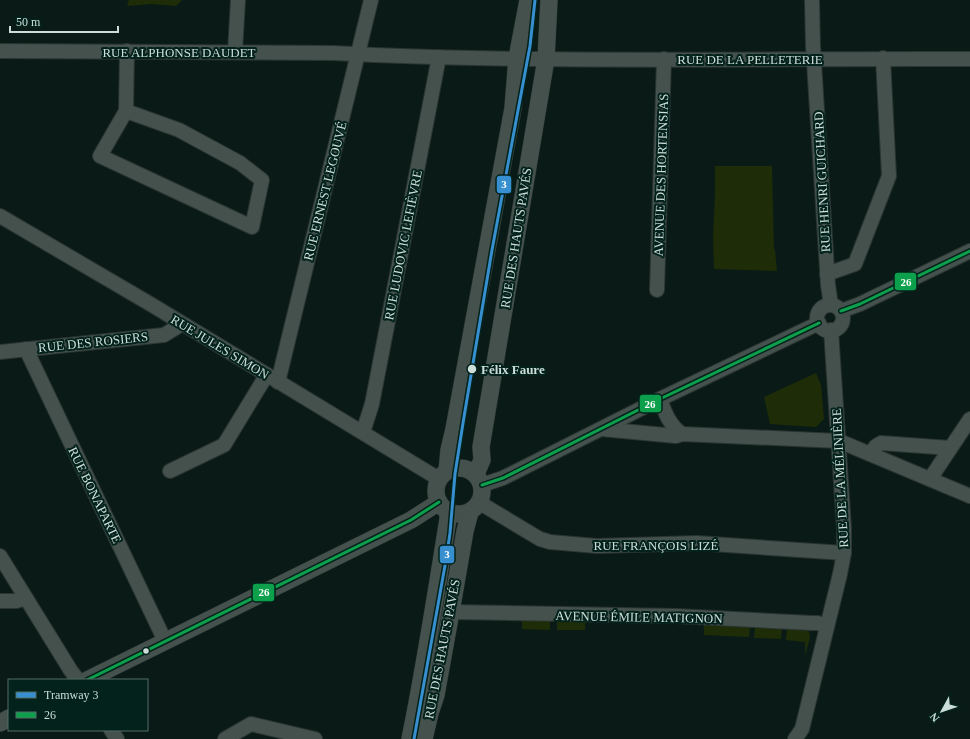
<svg xmlns="http://www.w3.org/2000/svg" width="970" height="739" font-family="'Times New Roman',serif">
<style>
.green{fill:#1e2d07}
.lines{fill:none;stroke-linecap:round;stroke-linejoin:round}
.minor-casing{stroke:#2a3532;stroke-width:16}
.tertiary-casing{stroke:#2a3532;stroke-width:18}
.minor{stroke:#45514d;stroke-width:14}
.tertiary{stroke:#45514d;stroke-width:17}
.bus-1-casing{stroke:#03221b;stroke-width:6}
.bus-1{stroke:#0da04c;stroke-width:3}
.tram-1-casing{stroke:#03221b;stroke-width:6}
.tram-1{stroke:#378fd0;stroke-width:3}
.stop-dot{fill:#cdded9;stroke:#03221b;stroke-width:1.5}
.labels{text-anchor:middle;dominant-baseline:central;stroke-width:4;stroke-linejoin:round;paint-order:stroke}
.street-label{font-size:13px;fill:#cdded9;stroke:#03221b}
.stop-label{font-size:13px;font-weight:bold;fill:#cdded9;stroke:#03221b;text-anchor:start}
.line-badge{stroke:#03221b;stroke-width:1.5}
.badge-label{font-size:11px;text-anchor:middle;font-weight:bold;fill:#fff}
</style>
<rect width="100%" height="100%" fill="#0a1b17"/>
<g class="green">
<polygon points="129,0 182,0 176,6 151,4 127,6"/>
<polygon points="715,166 772,166 774,249 775,250 777,271 714,269 713,238 715,196"/>
<polygon points="816,373 821,385 824,419 816,427 770,424 764,397"/>
<polygon points="522,620 550,621 550,630 522,629"/>
<polygon points="557,620 585,621 585,630 557,630"/>
<polygon points="704,624 750,627 749,637 704,635"/>
<polygon points="755,627 782,629 781,639 754,638"/>
<polygon points="787,629 809,631 810,637 805,656 805,642 786,640"/>
</g>
<g class="lines">
<g class="minor-casing">
<g id="minor">
<polyline points="812,0 813,46 828,285 831,305"/>
<path d="M0,51L333,53C545,64 758,58 970,59"/>
<polyline points="235,52 238,0"/>
<polyline points="126,111 100,156 252,227 262,180 240,163 179,130 126,111 127,51"/>
<polyline points="0,216 152,305 439,479"/>
<polyline points="827,274 855,264 889,176 883,58"/>
<polyline points="657,290 664,59"/>
<circle cx="830" cy="318" r="13"/>
<polyline points="841,311 860,304 970,251"/>
<polyline points="26,349 165,641"/>
<polyline points="0,352 164,335 182,324"/>
<polyline points="278,382 371,0"/>
<path d="M660,399C665,413 670,426 682,434"/>
<polyline points="601,429 676,436 682,434 839,441 970,496"/>
<polyline points="363,432 372,404 439,57"/>
<polyline points="870,454 876,446 881,443 950,448"/>
<polyline points="170,471 224,445 266,376"/>
<polyline points="930,479 970,419"/>
<polyline points="482,485 503,478 660,399 819,323"/>
<polyline points="480,503 540,539 550,542 597,546 697,543 844,553"/>
<polyline points="0,556 71,671 78,680"/>
<polyline points="0,601 16,601 26,598"/>
<polyline points="451,612 676,616 811,623 818,623 826,626"/>
<polyline points="111,730 117,739"/>
<polyline points="225,739 251,724 315,739"/>
<polyline points="795,739 802,729 840,574 844,553 844,528 831,330"/>
</g>
</g>
<g class="tertiary-casing">
<g id="tertiary">
<circle cx="459" cy="491" r="23"/>
<polyline points="447,471 449,450 454,429 513,108 517,58 528,0"/>
<polyline points="476,474 482,460 481,447 546,59 549,0"/>
<polyline points="87,680 411,520 439,502"/>
<polyline points="0,723 9,718"/>
<path d="M410,739C425,666 436,593 448,519V511"/>
<polyline points="424,739 430,713 436,695 451,612 465,531 470,512"/>
</g>
</g>
<use href="#minor" class="minor"/>
<use href="#tertiary" class="tertiary"/>
<g class="bus-1-casing">
<g id="bus-1">
<polyline points="841,311 860,304 970,251"/>
<polyline points="482,485 503,478 660,399 819,323"/>
<polyline points="87,680 411,520 439,502"/>
</g>
</g>
<use href="#bus-1" class="bus-1"/>
<g class="tram-1-casing">
<polyline id="tram-1" points="414,739 446,560 450,533 455,474 463,423 492,250 530,46 535,0"/>
</g>
<use href="#tram-1" class="tram-1"/>
</g>
<g class="stop-dot">
<circle cx="472" cy="369" r="5"/>
<circle cx="146" cy="651" r="3.5"/>
</g>
<g class="labels">
<g class="street-label">
<text x="179" y="52">RUE ALPHONSE DAUDET</text>
<text x="750" y="59">RUE DE LA PELLETERIE</text>
<text transform="translate(661 175) rotate(-88)">AVENUE DES HORTENSIAS</text>
<text transform="translate(822 182) rotate(-93)">RUE HENRI GUICHARD</text>
<text transform="translate(325 191) rotate(-76)">RUE ERNEST LEGOUVÉ</text>
<text transform="translate(516 238) rotate(-81)">RUE DES HAUTS PAVÉS</text>
<text transform="translate(403 245) rotate(-79)">RUE LUDOVIC LEFIÈVRE</text>
<text transform="translate(93 342) rotate(-6)">RUE DES ROSIERS</text>
<text transform="translate(220 347) rotate(31)">RUE JULES SIMON</text>
<text transform="translate(840 478) rotate(-93)">RUE DE LA MÉLINIÈRE</text>
<text transform="translate(95 495) rotate(64)">RUE BONAPARTE</text>
<text x="656" y="545">RUE FRANÇOIS LIZÉ</text>
<text transform="translate(639 617) rotate(1)">AVENUE ÉMILE MATIGNON</text>
<text transform="translate(442 649) rotate(-79)">RUE DES HAUTS PAVÉS</text>
</g>
<g class="stop-label">
<text x="481" y="369">Félix Faure</text>
</g>
</g>
<g class="line-badge">
<rect x="496" y="175" width="16" height="19" rx="4" fill="#378fd0"/>
<rect x="894" y="272" width="23" height="19" rx="4" fill="#0da04c"/>
<rect x="639" y="394" width="23" height="19" rx="4" fill="#0da04c"/>
<rect x="439" y="545" width="16" height="19" rx="4" fill="#378fd0"/>
<rect x="252" y="583" width="23" height="19" rx="4" fill="#0da04c"/>
</g>
<g class="badge-label">
<text x="504" y="188">3</text>
<text x="906" y="286">26</text>
<text x="650" y="408">26</text>
<text x="447" y="558">3</text>
<text x="264" y="596">26</text>
</g>
<rect x="8" y="679" width="140" height="52" fill="#03221b" stroke="#546d67"/>
<rect x="16" y="692" width="20" height="6" fill="#378fd0" stroke="#546d67"/>
<text x="44" y="699" font-size="12" fill="#cdded9">Tramway 3</text>
<rect x="16" y="712" width="20" height="6" fill="#0da04c" stroke="#546d67"/>
<text x="44" y="719" font-size="12" fill="#cdded9">26</text>
<g transform="translate(942 711) rotate(230)" stroke="#03221b" stroke-width="3" paint-order="stroke">
<path d="M0-3L7 15L0 10L-7 15Z" fill="#cdded9"/>
<text y="-6" font-size="11" font-weight="bold" text-anchor="middle" fill="#cdded9">N</text>
</g>
<path d="M10 26v6h108v-6" fill="none" stroke="#cdded9" stroke-width="2"/>
<text x="16" y="26" font-size="12" fill="#cdded9" stroke="#03221b" stroke-width="3" paint-order="stroke">50 m</text>
</svg>
